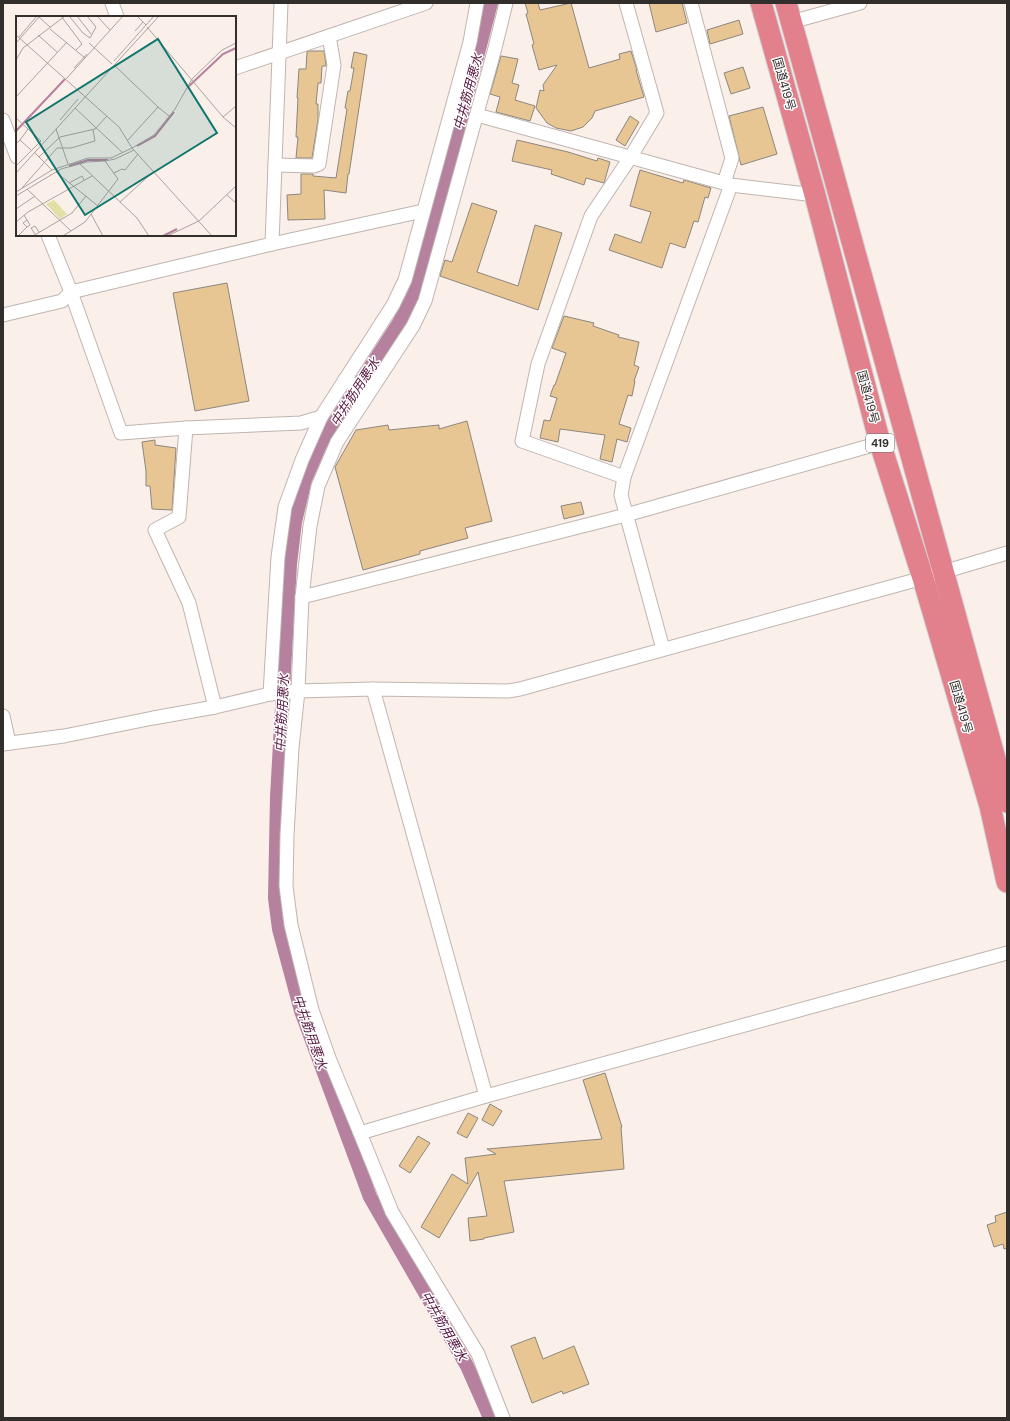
<svg xmlns="http://www.w3.org/2000/svg" width="1010" height="1421" font-family="'DM Sans','Noto Sans JP',sans-serif">
<style>
.lines{fill:none;stroke-linecap:round;stroke-linejoin:round}
.canal{stroke:#b6819e;stroke-width:14}
.building{fill:#e8c693;stroke:#8c867e}
.minor-casing{stroke:#bfb5b0;stroke-width:15}
.trunk-casing{stroke:#d2d1d1;stroke-width:23}
.minor{stroke:#fff;stroke-width:13}
.trunk{stroke:#e2808b;stroke-width:21}
.labels{text-anchor:middle;dominant-baseline:central;stroke-width:3;stroke-linejoin:round;paint-order:stroke}
.shield{fill:#fff;stroke:#706d6b;stroke-width:1}
.shield-label{font-size:11px;font-weight:bold;fill:#322e2c}
.street-label{font-size:12px;fill:#322e2c;stroke:#fff}
.water-label{font-size:13px;font-style:italic;fill:#56153f;stroke:#fff}
.inset-river{fill:none;stroke:#b6819e;stroke-width:2}
.inset-road{fill:none;stroke:#aba29e;stroke-width:1}
.view{fill:#0f766e;fill-opacity:0.15;stroke:#0f766e;stroke-width:2}
.inset-edge{fill:none;stroke:#322e2c;stroke-width:2}
</style>
<rect width="100%" height="100%" fill="#fbefea"/>
<g class="lines">
<polyline class="canal" points="490,1418 467,1366 370,1197 301,1011 279,929 275,898 277,797 290,564 295,522 305,480 320,445 399,323 415,292 422,268 491,3"/>
</g>
<g class="building">
<polygon points="525,3 538,3 540,10 571,3 589,68 620,59 619,54 631,51 637,70 636,70 644,97 595,111 592,118 583,127 571,131 556,128 547,123 536,108 540,90 544,91 543,85 557,65 539,70 532,45 534,44 526,14 528,13"/>
<polygon points="649,3 682,3 687,23 656,32"/>
<polygon points="739,20 743,34 710,44 707,30"/>
<polygon points="309,51 324,51 326,65 326,66 322,66 321,83 318,83 316,104 318,104 318,120 312,158 296,158 298,137 296,137 298,98 297,98 299,69 306,69 307,52"/>
<polygon points="354,52 367,55 349,174 348,174 346,193 324,190 325,219 288,220 287,195 301,194 301,174 313,174 313,176 336,178 347,109 345,108 348,91 350,91 354,68 351,68"/>
<polygon points="501,56 518,59 512,83 519,85 515,100 535,106 530,121 496,112 500,97 490,94"/>
<polygon points="743,67 750,88 731,94 724,73"/>
<polygon points="763,107 777,154 741,165 729,116"/>
<polygon points="630,116 639,122 625,146 616,140"/>
<polygon points="517,140 568,152 597,161 598,158 610,162 604,183 586,178 584,185 551,174 552,170 512,161"/>
<polygon points="640,170 683,183 684,180 711,188 708,198 705,197 698,222 694,221 685,248 670,243 662,268 609,250 615,234 641,243 651,212 630,206"/>
<polygon points="472,203 497,211 477,272 518,286 535,225 562,233 538,310 440,276 445,260 452,262"/>
<polygon points="227,283 249,401 195,411 173,293"/>
<polygon points="564,316 594,323 593,326 619,335 618,337 639,342 634,365 639,367 634,381 635,381 632,396 628,395 619,424 631,428 627,442 617,439 612,462 600,459 605,435 560,429 558,442 540,438 544,420 550,421 557,398 550,396 554,385 555,385 566,353 552,348"/>
<polygon points="467,421 492,521 465,528 468,538 420,551 420,554 363,570 335,467 356,430 388,425 389,430 439,425 439,429"/>
<polygon points="155,440 155,445 176,448 172,510 152,509 150,486 146,486 146,471 142,442"/>
<polygon points="581,502 584,514 564,519 561,506"/>
<polygon points="605,1073 622,1127 621,1127 624,1169 504,1181 514,1232 484,1238 484,1239 470,1241 468,1218 487,1216 478,1172 439,1238 421,1227 452,1174 468,1184 465,1158 496,1154 487,1149 602,1139 583,1080"/>
<polygon points="490,1104 502,1111 493,1126 482,1120"/>
<polygon points="468,1113 478,1118 467,1138 457,1133"/>
<polygon points="418,1136 430,1143 410,1173 399,1166"/>
<polygon points="1007,1212 1007,1248 1004,1249 1003,1244 994,1247 987,1225 996,1222 995,1216"/>
<polygon points="535,1337 543,1359 574,1346 589,1384 563,1394 562,1391 532,1403 511,1346"/>
</g>
<g class="lines">
<g class="minor-casing">
<g id="minor">
<polyline points="112,3 117,17"/>
<polyline points="506,3 495,48 425,301 413,326 337,442 318,486 310,526 302,597 298,691 373,689 508,691 520,689 923,578 1007,553"/>
<polyline points="691,3 732,158 724,183"/>
<polyline points="791,22 860,3"/>
<polyline points="235,68 426,3"/>
<polyline points="477,115 731,185 815,195"/>
<polyline points="3,120 17,157"/>
<polyline points="275,165 314,166 319,164 334,65 329,36"/>
<polyline points="48,235 71,292 121,433 186,428 301,423 321,417 393,305 405,280 470,42 477,3"/>
<polyline points="272,244 281,3"/>
<polyline points="3,315 62,301 71,292 272,244 423,211"/>
<polyline points="345,379 368,394"/>
<polyline points="186,428 179,517 155,530 189,603 215,707"/>
<polyline points="624,477 522,441 538,364 591,216 630,158 657,113 626,3"/>
<polyline points="302,597 626,515 880,443"/>
<polyline points="663,649 621,495 624,477 731,185"/>
<polyline points="270,694 278,557 285,507 302,460 321,417"/>
<polyline points="3,716 9,743"/>
<polyline points="3,744 64,736 153,718 215,707 270,694 298,691 292,748 287,835 286,886 291,925 312,1010 329,1058 360,1133 392,1212 478,1354 503,1418"/>
<polyline points="486,1096 1007,953"/>
<polyline points="360,1133 486,1096 373,689"/>
</g>
</g>
<g class="trunk-casing">
<g id="trunk">
<polyline points="761,3 815,195 880,443 923,578 990,806 1007,882"/>
<polyline points="786,3 1007,802"/>
</g>
</g>
<use href="#minor" class="minor"/>
<use href="#trunk" class="trunk"/>
</g>
<g class="labels">
<rect class="shield" x="866" y="434" width="28" height="18" rx="3"/>
<g class="shield-label">
<text x="880" y="443">419</text>
</g>
<g class="street-label">
<text transform="translate(784 84) rotate(74)">国道419号</text>
<text transform="translate(868 397) rotate(75)">国道419号</text>
<text transform="translate(961 707) rotate(74)">国道419号</text>
</g>
<g class="water-label">
<text transform="translate(468 92) rotate(-75)">中井筋用悪水</text>
<text transform="translate(355 392) rotate(-57)">中井筋用悪水</text>
<text transform="translate(282 713) rotate(-87)">中井筋用悪水</text>
<text transform="translate(310 1032) rotate(71)">中井筋用悪水</text>
<text transform="translate(444 1326) rotate(60)">中井筋用悪水</text>
</g>
</g>
<g transform="translate(16 16)">
<rect width="220" height="220" fill="#fbefea"/>
<path d="M38,184L51,198L44,203L30,188Z" fill="#e0e0a7"/>
<path class="inset-river" d="M172,71L207,38L220,32M0,115L49,63M121,130L139,120L158,96M53,150L72,144H92M147,220L161,213"/>
<path class="inset-road" d="M45,0L66,28L60,34M53,0L67,17L74,22L80,11L71,0M61,0L75,18M81,0L94,14M121,0L130,9M23,1L35,12M131,11L207,101L220,112M34,13L69,42M119,15L127,6M0,19L103,111L116,132L95,142H72L36,154L0,176M22,19L41,36M3,21L21,0M0,27L24,0M73,27L96,48M0,44L7,32L49,0M98,45L138,0M98,49L142,91M58,52L71,38M50,63L107,0M0,81L51,26M59,92L107,137M207,101L220,90M0,102L25,125M44,104L62,83M40,113L52,148M44,121L79,113L91,100M4,124L12,113M111,125L142,91L153,100M0,128L4,124L15,134M18,136L36,154M23,141L44,121M89,145L99,143L118,134M64,148L121,202L133,220M0,150L25,125M40,156L82,190M0,157L143,0M98,157L106,153L109,154L122,138M53,167L66,160L68,164M6,172L41,132H55L79,125L77,114M11,173L55,215M211,179L220,187M0,180L45,153L71,146L89,145L102,163L69,206L47,220M104,186L137,156M0,193L19,180M75,198L87,220M8,199L14,209L11,211L7,207L11,204M0,206L12,196L76,160M19,218L15,212L19,210L23,216M2,220L11,211M17,220L56,197L70,180M151,220L183,205L220,170M196,220L116,132L138,119L159,93L176,63L206,34L220,27"/>
<path class="view" d="M142,23L201,117L69,199L10,106Z"/>
<rect width="220" height="220" class="inset-edge"/>
</g>
<rect width="1010" height="1421" fill="none" stroke="#322e2c" stroke-width="8"/>
</svg>
